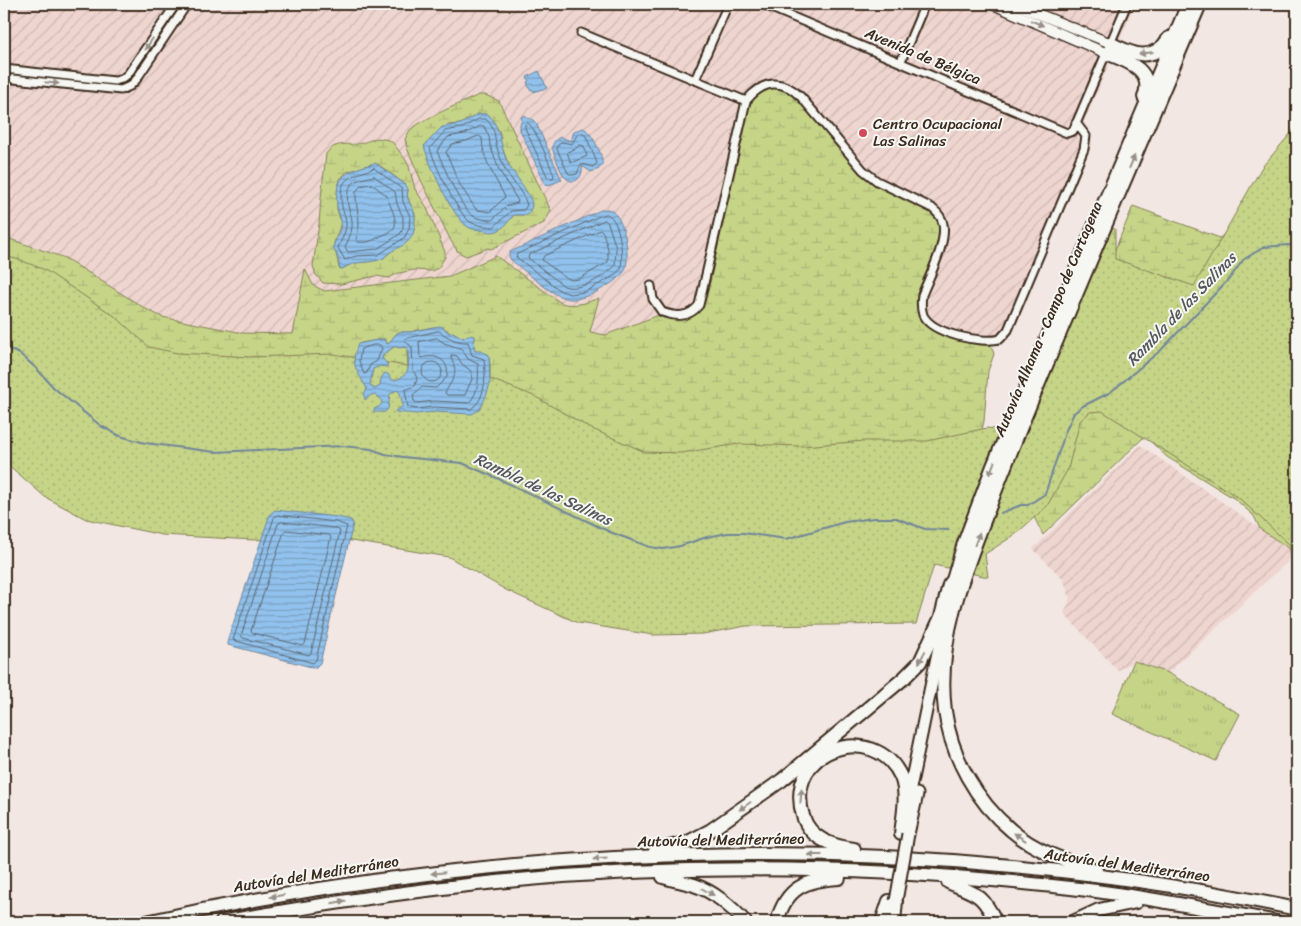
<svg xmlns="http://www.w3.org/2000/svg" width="1301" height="926" font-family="Sriracha,sans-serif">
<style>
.industrial{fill:url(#industrial-furrows);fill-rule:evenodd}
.grass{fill:url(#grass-tufts);stroke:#807f53}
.wetland{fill:url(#wetland-marsh);stroke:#807f53;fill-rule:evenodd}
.park{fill:url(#park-dots);stroke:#807f53}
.water{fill:url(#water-rules);stroke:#6f859a;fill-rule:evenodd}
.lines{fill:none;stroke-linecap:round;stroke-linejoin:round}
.shore{stroke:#5d6771;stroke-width:1}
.stream{stroke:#6f859a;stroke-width:2}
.minor-casing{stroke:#3b2a1e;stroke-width:11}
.tertiary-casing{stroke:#3b2a1e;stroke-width:12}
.trunk-casing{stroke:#3b2a1e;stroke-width:15}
.motorway-casing{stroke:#3b2a1e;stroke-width:16}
.minor{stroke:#f6f6f2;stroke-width:7}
.tertiary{stroke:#f6f6f2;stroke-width:9}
.trunk{stroke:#f6f6f2;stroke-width:11}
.motorway{stroke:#f6f6f2;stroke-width:12}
.trunk-bridge-casing{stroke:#3b2a1e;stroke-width:15;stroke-linecap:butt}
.trunk-bridge{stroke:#f6f6f2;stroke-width:11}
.oneway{fill:#989088}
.poi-dot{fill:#d1495b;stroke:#f6f6f2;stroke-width:2}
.labels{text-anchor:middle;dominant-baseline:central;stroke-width:4;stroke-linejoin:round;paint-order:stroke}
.street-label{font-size:15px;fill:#3b2a1e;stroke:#f6f6f2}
.poi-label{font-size:15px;fill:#3b2a1e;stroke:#f6f6f2;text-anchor:start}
.water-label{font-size:16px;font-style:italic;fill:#55585c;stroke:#f6f6f2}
</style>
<defs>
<pattern id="industrial-furrows" width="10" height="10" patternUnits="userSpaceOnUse" patternTransform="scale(1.25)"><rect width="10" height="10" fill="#efd5d0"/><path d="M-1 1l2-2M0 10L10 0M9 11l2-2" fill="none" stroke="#ceb7b2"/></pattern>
<pattern id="grass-tufts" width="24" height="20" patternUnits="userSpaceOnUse" patternTransform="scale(1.25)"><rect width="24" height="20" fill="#c6d488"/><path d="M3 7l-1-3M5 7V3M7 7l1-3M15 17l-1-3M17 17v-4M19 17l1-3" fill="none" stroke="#abb675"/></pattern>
<pattern id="wetland-marsh" width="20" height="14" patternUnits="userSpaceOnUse" patternTransform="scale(1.25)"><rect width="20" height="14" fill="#c6d488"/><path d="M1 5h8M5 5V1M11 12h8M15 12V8" fill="none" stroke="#abb675"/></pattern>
<pattern id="park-dots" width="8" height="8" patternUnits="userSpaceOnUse" patternTransform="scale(1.25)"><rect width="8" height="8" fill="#c6d488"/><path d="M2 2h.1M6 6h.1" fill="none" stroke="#abb675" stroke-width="1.8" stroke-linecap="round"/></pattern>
<pattern id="water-rules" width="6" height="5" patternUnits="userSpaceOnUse" patternTransform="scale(1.25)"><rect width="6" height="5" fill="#91c2ed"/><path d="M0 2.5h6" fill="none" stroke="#789ebf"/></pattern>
</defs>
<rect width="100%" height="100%" fill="#f3e7e3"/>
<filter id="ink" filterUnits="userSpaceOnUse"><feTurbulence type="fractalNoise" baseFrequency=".02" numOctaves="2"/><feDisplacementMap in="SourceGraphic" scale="10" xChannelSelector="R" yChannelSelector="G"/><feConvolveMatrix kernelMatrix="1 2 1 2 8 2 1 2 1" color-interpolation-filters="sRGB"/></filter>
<g filter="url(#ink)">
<g class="industrial">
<path d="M4,4H1135L1084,122L1091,137L1092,144L1009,339L991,345L938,334L932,332L927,326L921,318L918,304V297L926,274L875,185L865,177L800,100L703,306L693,316L687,319L679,320L669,319L659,315L605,335L590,332L599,299L575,305L561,303L496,256L450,276L324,291L313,285L305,270L293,334L243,333L162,317L146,309L65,258L4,237ZM479,95H485L494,99L544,223L491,249L488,248L466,256L443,226L407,148L415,126L445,110ZM377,138L393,143L408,163L415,189L426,206L436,230L445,252V257L438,268L433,271L414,270L399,273L393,277L376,276L360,280L329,284L313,270L319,224L325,158L349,143H360ZM607,209L616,213L623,232L627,247L626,268L623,274L615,281L586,297L570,299L559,296L511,260L510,252L601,210Z"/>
<polygon points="1140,445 1290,549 1291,555 1287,562 1168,673 1134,661 1118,671 1064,614 1070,598 1065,584 1063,579 1033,549"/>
</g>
<polygon class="grass" points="1134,661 1168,673 1240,714 1216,761 1112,714"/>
<g class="wetland">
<path d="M775,87L784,88L800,100L865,177L875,185L926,207C949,224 939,242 930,263C926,274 922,285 918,296C917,327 930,332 956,338C968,341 979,344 991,345L994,354L988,371L984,421L980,439L953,502L4,389V237L65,258L146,309L162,317L243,333L293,334L305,269L313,285L324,291L450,276L496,256L561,303C574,307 586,303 599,298L590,332L605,335L659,315C683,325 697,320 707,296L750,101L758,94ZM433,327L446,329C452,339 465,338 475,336L474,346L475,351L488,354L490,364V382L360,378L361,343L384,339L388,344L397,333L400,332H410Z"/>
<path d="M479,95H485L499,101L551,211L544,223L491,249L488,248L466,256L458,252L451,241L420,178L407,148L405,139L410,130L423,121L445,110ZM478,114H488L499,131L501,137L500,142L509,166L526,192L527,215H514C505,226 496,233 481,230C475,228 469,228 464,223C460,220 458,215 455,210C440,189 432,169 426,144L447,125L461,124Z"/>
<path d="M377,138L389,140L393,143L408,163L415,189L426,206L436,230L445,252V257L438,268L433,271L414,270L399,273L389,278L376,276L341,284L323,283L316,275L313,266L319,224L321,198L326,154C334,142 344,145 357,144C363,143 370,140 377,138ZM371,164L379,165L406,185L408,190C405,201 414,206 415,216C415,221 414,224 415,229L384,258L366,262L357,261L342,269L339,268L334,243L341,223L337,209L338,187L340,179L347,172Z"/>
<polygon points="1133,206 1220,238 1240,217 1297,226 1297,600 1290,549 1260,529 1254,516 1235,499 1167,457 1145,436 1043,535 1031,511 1071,357"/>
<polygon points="395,346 407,348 408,369 370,382 384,360 382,358 384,354"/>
</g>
<polygon class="park" points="1297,126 1297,569 1294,551 1290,545 1239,498 1102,411 1090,412 1080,421 1068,469 1047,506 1016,534 985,554 988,577 934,565 916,624 746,626 703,634 653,635 578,623 506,590 449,557 321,536 254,540 162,535 86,519 45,497 4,461 4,256 20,260 45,270 116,317 149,347 177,353 251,357 333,354 493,380 534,396 590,428 645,452 681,453 739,444 802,446 865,441 927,441 987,428 1019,432 1107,225 1115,229 1115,259 1194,286 1262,167"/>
<g class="water">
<polygon points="539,71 547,88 543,90 542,89 534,92 532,89 530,90 527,82 529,81 527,77"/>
<path d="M478,114H488C503,129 499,149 510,167C515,175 531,195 532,204C532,208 530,211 527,215H514C509,220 504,229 497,231C492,233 486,231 481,230C478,229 473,230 470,228C453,220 429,164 424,146L442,127L461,124Z"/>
<polygon points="525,115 527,118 532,119 536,123 562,180 546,186 520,130 520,124 522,120 521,117"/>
<path d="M583,128C591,131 602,153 602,161C603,165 601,166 599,169L591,172L582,166C584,175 576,187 566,178C562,175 560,168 558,164C554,154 547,142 561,137L571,141L574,131Z"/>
<path d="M375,163L406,185L408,190C405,201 413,205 415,215C415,219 415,227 414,230C412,244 398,247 389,253C385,256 384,259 379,260C363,264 357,260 342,269L339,268V260L333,247C335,240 340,233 341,225C342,219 338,213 337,206C334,174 348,171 375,163Z"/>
<path d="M607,209C624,211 631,256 625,270C622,279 593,295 584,297C578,299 571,300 565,298C550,294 524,270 511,260L509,256L510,252L601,210Z"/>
<path d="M439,326L443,327L449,333L453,332L463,338L468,335L475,336L474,346L475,351H481L489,355L490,382L488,391L483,403L479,410L472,414L434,412L416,414L396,412L395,411L403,406L400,393L397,390L390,394L388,409L385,412H374V409L379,407L382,403L381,399L375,394L371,395L365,400L364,394L367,389C358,371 349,366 358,344L382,339H384L386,343L388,344L397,333L400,332H410ZM395,346L399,348L404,347L407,348C408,351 409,366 408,369C406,375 398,381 392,380L388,374L385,373L381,378L380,386L375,389L370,385L373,369L380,366L386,367L388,365L382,358L384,354Z"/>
<polygon points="275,510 337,517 351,520 353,524 320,663 315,668 228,645 228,639 270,514"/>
</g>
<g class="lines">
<g class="shore">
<path d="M479,119H486C495,129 494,132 496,144C497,149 502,162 504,167C510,180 523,191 527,205L524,210L511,211L494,227C489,227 477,225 472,223C458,216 434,163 430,148L445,131L462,128Z"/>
<path d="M528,123C536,128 549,164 554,175L553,178H548L525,128V125Z"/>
<path d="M481,126H484L489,137L490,145L499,170L518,201L517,203L507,206L492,220C487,220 478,219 473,216C460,208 444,166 437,151L448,137L464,134Z"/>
<path d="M581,133L586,136L597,163L593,167C581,164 582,161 577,174L572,175L568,173L557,149V146L562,142L572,144L577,135Z"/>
<path d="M479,136L482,138C482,159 496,179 505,197L490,212L478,210L475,208L460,185L446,152L452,144L466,141Z"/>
<polygon points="580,145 584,146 587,156 571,163 567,152 575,149"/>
<path d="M374,168L402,189L403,202L410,216L409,229L404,238L378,255L356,256L345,260L338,248C341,240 347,231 346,222C346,217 343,212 342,207C337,175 352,177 374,168Z"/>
<path d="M374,176L395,192L397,204L403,217V229L400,234L377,249L348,252L345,247C349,239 353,230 352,221C352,216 349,211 348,206C345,182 355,180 374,176Z"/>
<path d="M372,184L387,196C389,205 401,224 392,230C389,233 385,234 381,236C371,241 370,243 358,242L356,240C363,219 355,211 356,191L361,186Z"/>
<path d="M607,214C621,220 623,256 621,269L612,277L585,292L570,294L561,291L516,257L517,254L602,215Z"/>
<path d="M605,220L608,223L616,248L615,266C604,277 579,292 564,286L528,258L529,255Z"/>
<polygon points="601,230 603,232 608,249 608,262 579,279 571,280 563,276 542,260 544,256"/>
<path d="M439,331C447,337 457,343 468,342L472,355L484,359C486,376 486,399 471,409L434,407L416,409L408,407L405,390L415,386L417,378L413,370L412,347L406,342L405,339Z"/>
<path d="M437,338L444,343L462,349L468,359L478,364C479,378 479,392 469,403L434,401L417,403L414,401L413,395L422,387L436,388L447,377C450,361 437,353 422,358L420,356L419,342Z"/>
<polygon points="374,345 380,345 382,348 377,361 370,365 367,373 364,374 359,361 361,349"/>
<path d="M452,355L457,356L462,364L471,371L472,379L465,395H447L445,393C452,379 460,375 451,358Z"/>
<circle cx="432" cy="372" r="10"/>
<polygon points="277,515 336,522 347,526 316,660 313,663 233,640 274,518"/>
<polygon points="282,522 335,528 340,531 311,653 309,655 243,638 241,636 278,524"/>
<polygon points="286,530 329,535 331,537 305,644 303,646 253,633 251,631 284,532"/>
</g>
<g class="stream">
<polyline points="4,347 20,354 37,369 54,388 101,426 120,436 145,443 215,452 343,446 371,449 385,454 403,457 462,463 499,479 610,532 650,547 663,549 680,546 707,537 728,533 743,533 786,539 845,522 874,518 896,518 925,529 949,530"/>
<polyline points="1001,513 1021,505 1028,505 1045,494 1066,430 1074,413 1083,406 1109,393 1118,386 1161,350 1230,278 1243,260 1264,247 1288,245 1297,246"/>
</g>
<g class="minor-casing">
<g id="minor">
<polyline points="762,4 1067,133 1073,131 1127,4"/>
<polyline points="581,33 746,101"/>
<polyline points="901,61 925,4"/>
<polyline points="4,69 115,81 122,79 128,74 176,4"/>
<polyline points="4,78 121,90 130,86 136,80 187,4"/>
<polyline points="695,80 728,4"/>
<path d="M651,286L653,299L662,312C676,317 689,318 699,305L746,101C763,80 782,78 801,97L863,170L877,181L932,208C937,212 942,217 943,224C947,243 929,277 922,295C921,302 921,309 923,315C932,334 982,344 1000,339L1008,330L1084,149L1086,136L1076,123"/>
</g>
</g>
<g class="tertiary-casing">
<g id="tertiary">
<polyline points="992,4 1106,53"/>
<polyline points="1014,4 1110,43"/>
</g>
</g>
<g class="trunk-casing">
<g id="trunk">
<polyline points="907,803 944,623"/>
<polyline points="908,834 917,794"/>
</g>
</g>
<g class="motorway-casing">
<g id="motorway">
<path d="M1110,43C1131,54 1153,64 1169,38"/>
<path d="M1106,53C1126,61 1155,69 1144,97"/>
<path d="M854,849C832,846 810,839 803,816C783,748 875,720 901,777C908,795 903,815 901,834"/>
<polyline points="655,851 688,842 711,830 782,780 904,678 920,662 941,617 949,585 953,580 964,543 993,466 1188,4"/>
<path d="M1096,870C1066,861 1035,851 1011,830C976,801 951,756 945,711C936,641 964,572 989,508C1011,449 1035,392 1060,333C1106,223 1153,113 1200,4"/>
<path d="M663,877C673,880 684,882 694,885C713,891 732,907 745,922"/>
<path d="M948,882C977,895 981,892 996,922"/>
<path d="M146,922C522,838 920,830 1297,909"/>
<path d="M222,922C316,905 412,890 507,881C700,862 895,867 1088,890C1151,898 1214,910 1277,922"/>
<path d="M777,922C786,887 806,880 839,878"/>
<polyline points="882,922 889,901"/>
<polyline points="894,922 896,901"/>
<polyline points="1073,922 1099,910 1136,902"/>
</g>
</g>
<use href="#minor" class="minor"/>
<use href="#tertiary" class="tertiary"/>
<use href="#trunk" class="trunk"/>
<use href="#motorway" class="motorway"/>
<g class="trunk-bridge-casing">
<polyline id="trunk-bridge" points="896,901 908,834"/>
</g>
<use href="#trunk-bridge" class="trunk-bridge"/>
</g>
<defs><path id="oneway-solid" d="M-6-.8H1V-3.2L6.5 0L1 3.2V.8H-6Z" transform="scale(1.25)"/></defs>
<g class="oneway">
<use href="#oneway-solid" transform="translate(1037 23) rotate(23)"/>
<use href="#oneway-solid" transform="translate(149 44) rotate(124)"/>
<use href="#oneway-solid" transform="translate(1146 53) rotate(172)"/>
<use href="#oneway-solid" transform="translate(52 83) rotate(6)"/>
<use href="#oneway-solid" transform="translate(1132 162) rotate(-67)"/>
<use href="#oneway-solid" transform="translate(992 468) rotate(111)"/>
<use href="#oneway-solid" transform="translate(977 539) rotate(-69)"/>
<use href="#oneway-solid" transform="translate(922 657) rotate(118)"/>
<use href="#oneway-solid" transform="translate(801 796) rotate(-85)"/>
<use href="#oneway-solid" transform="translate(745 806) rotate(145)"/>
<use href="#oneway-solid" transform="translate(1020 837) rotate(-147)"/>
<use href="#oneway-solid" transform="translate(815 855) rotate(-180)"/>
<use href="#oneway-solid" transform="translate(600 859) rotate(176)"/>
<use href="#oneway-solid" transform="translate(438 873) rotate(174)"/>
<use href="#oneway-solid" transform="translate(708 892) rotate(30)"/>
<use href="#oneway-solid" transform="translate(277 896) rotate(171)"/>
<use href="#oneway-solid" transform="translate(339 902) rotate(-9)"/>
</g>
</g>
<circle class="poi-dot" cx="863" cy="133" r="5"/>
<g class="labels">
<g class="street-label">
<text transform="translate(923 56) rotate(23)">Avenida de Bélgica</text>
<text transform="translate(1048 319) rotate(-67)">Autovía Alhama - Campo de Cartagena</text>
<text transform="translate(721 840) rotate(-1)">Autovía del Mediterráneo</text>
<text transform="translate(1127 865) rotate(8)">Autovía del Mediterráneo</text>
<text transform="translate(316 874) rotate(-9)">Autovía del Mediterráneo</text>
</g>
<g class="poi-label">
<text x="873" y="124">Centro Ocupacional<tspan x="873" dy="17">Las Salinas</tspan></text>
</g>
<g class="water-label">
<text transform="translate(1181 309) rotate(-46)">Rambla de las Salinas</text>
<text transform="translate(543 489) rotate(25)">Rambla de las Salinas</text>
</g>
</g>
<rect width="1301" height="926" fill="none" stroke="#f6f6f2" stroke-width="20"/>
<rect x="10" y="10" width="1281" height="906" fill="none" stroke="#3b2a1e" stroke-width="2" filter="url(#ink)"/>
</svg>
